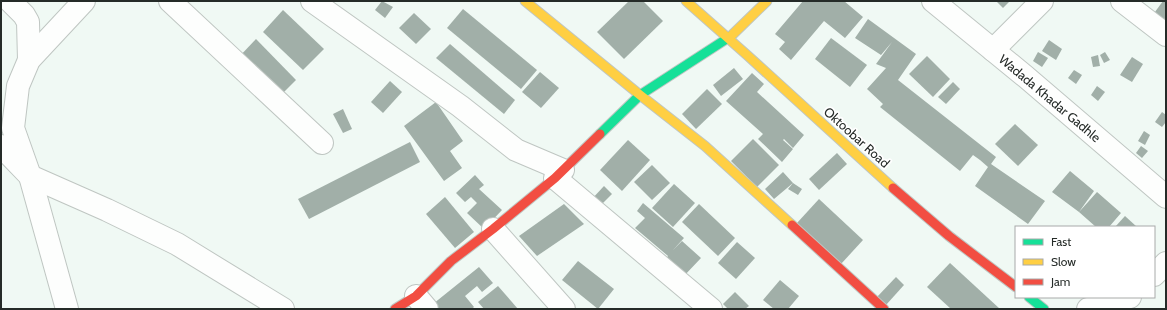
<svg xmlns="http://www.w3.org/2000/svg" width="1167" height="310" font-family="Cabin,sans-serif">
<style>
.building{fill:#a1afa8}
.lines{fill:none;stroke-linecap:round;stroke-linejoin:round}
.street-casing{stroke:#bfc6c2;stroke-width:24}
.fast-casing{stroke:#bfc6c2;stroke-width:11}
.slow-casing{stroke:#bfc6c2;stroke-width:11}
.jam-casing{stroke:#bfc6c2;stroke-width:11}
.street{stroke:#fdfefd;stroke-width:22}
.fast{stroke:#16e098;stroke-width:9}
.slow{stroke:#ffcf43;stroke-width:9}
.jam{stroke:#f24e42;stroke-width:9}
.labels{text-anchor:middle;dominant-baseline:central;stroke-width:3.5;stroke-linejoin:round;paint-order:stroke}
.street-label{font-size:13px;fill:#252b28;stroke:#fff}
</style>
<rect width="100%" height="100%" fill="#f0f9f4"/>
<g class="building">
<polygon points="382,1 393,7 385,18 375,10"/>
<polygon points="629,1 643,1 663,21 624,59 597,32"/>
<polygon points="803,1 844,1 863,17 845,38 824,21 791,60 779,49 785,42 775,34"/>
<polygon points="996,1 1010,1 1003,8"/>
<polygon points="1163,1 1166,1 1166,27 1152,16"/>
<polygon points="463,9 537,70 521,89 447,28"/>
<polygon points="283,10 324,49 303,70 263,32"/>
<polygon points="414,13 431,29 416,44 399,28"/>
<polygon points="868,19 916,54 898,80 996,157 991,164 1045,201 1028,224 975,186 988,167 980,160 973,155 960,171 880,107 883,104 867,89 886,68 876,64 892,42 881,55 855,38"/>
<polygon points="831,38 867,65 850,87 815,59"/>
<polygon points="256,39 296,80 277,99 237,59"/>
<polygon points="1049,40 1062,49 1056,60 1042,51"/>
<polygon points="450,44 515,100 504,114 436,58"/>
<polygon points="1038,52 1048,58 1042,67 1033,61"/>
<polygon points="1105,52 1110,60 1104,63 1100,55"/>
<polygon points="1098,55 1100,66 1093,67 1091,57"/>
<polygon points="927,56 950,79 933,97 909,74"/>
<polygon points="1132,57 1143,64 1132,82 1120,75"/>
<polygon points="734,68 743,79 721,96 713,85"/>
<polygon points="1074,70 1082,75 1076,84 1068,78"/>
<polygon points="540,72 559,88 541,108 522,92"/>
<polygon points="752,73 764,84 757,92 804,135 793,148 784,139 783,140 793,149 782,162 758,139 763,134 726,101"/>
<polygon points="390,81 402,92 383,113 371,102"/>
<polygon points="953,82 960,89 946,104 938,97"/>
<polygon points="1097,86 1105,92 1098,101 1091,95"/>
<polygon points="707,89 722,104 696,129 682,114"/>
<polygon points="436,102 463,141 450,151 462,168 444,181 404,126"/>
<polygon points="343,109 352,129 343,133 333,114"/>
<polygon points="1162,112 1166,115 1166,122 1162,127 1155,122"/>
<polygon points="1015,124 1038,145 1018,166 995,144"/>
<polygon points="1144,131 1150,135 1145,145 1138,141"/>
<polygon points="753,139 779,165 757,187 731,161"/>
<polygon points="628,140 650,160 622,191 600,170"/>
<polygon points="410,142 420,162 309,219 298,199"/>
<polygon points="1141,146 1148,151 1142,158 1136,153"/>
<polygon points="837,153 847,164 819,190 809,179"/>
<polygon points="652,165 670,183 652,200 634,182"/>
<polygon points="1070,171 1094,191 1079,212 1097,192 1121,213 1109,227 1096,227 1079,212 1052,192"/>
<polygon points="783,172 793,183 802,189 798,195 788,189 793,183 774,199 765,189"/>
<polygon points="475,175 484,185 479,189 502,210 484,229 467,213 477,203 471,197 465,202 456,193"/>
<polygon points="674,184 695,203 673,227 652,208"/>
<polygon points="604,186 612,194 599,207 591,200"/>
<polygon points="445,197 474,232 455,248 426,214"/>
<polygon points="819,199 863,240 841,264 797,223"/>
<polygon points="643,203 684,238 673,250 682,241 701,258 683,277 664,261 668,256 635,228 645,218 637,211"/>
<polygon points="564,204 584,224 537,256 519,236"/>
<polygon points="699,204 735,238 718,256 682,222"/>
<polygon points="1125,216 1137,227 1115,227"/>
<polygon points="737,242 755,258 736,279 718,263"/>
<polygon points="578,261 614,289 598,309 562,280"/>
<polygon points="950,263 1000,309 951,309 927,287"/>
<polygon points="479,267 493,283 482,292 477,286 465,296 474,307 472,309 428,308"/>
<polygon points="896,277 904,285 886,305 877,297"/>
<polygon points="780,280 799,296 788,309 774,309 763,300"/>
<polygon points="498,286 518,309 484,309 478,302"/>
<polygon points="735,292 749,306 745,309 728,309 723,304"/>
</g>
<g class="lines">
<g class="street-casing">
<g id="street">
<polyline points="10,1 24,15 28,22 29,60"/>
<polyline points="170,1 322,143"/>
<polyline points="312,1 460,106 516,150 563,170"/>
<polyline points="933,1 1026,77 1166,197"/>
<polyline points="1122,1 1166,35"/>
<polyline points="993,50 1042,1"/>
<polyline points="1,146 30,176 107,210 177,244 283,309"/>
<polyline points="555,178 711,309"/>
<polyline points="493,229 564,309"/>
<polyline points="1154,275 1166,263"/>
<polyline points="416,296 427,309"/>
<polyline points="67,309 30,176 13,128 18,86 29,60 84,1"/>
<polyline points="1088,309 1130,297"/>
</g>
</g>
<g class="fast-casing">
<g id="fast">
<polyline points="600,134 640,95 731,36"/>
<polyline points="1029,297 1044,309"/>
</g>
</g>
<g class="slow-casing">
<g id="slow">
<polyline points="525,1 640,95 705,146 792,225"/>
<polyline points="686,1 747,55 893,188"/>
<polyline points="731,36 767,1"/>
</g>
</g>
<g class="jam-casing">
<g id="jam">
<polyline points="893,188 949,236 1016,287"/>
<polyline points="792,225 884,309"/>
<polyline points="395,309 416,296 451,261 493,229 555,178 600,134"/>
</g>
</g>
<use href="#street" class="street"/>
<use href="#fast" class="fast"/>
<use href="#slow" class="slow"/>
<use href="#jam" class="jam"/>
</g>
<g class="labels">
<g class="street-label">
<text transform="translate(1050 98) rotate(40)">Wadada Khadar Gadhle</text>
<text transform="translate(857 137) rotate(42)">Oktoobar Road</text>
</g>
</g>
<rect width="1167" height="310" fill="none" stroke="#252b28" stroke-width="4"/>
<rect x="1015" y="226" width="140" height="72" fill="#ffffff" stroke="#a8aaa9"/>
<rect x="1023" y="239" width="20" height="6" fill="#16e098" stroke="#a8aaa9"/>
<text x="1051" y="246" font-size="12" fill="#252b28">Fast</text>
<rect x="1023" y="259" width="20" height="6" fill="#ffcf43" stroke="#a8aaa9"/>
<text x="1051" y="266" font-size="12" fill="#252b28">Slow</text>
<rect x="1023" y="279" width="20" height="6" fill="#f24e42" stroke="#a8aaa9"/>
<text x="1051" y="286" font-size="12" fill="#252b28">Jam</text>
</svg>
